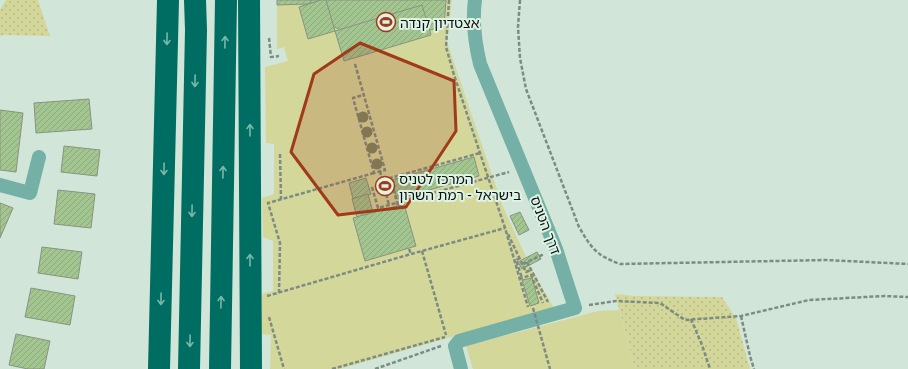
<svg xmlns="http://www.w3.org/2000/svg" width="908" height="369" font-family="'Noto Sans','Noto Sans Hebrew',sans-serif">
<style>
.grass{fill:url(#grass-dots)}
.garden{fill:#d4d79a}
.building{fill:url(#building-hatch);stroke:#889382}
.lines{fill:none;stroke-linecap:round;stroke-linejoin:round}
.path{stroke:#7d8c83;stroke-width:2.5;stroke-dasharray:4 2;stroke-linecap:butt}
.minor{stroke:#74b0a6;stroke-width:14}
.motorway{stroke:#006d62;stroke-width:22}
.path-bridge{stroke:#7d8c83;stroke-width:2.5;stroke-dasharray:4 2;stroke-linecap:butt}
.tree{fill:#7b8562}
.oneway{stroke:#7ab7ab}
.marked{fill:#a13a18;fill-opacity:0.2;stroke:#a13a18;stroke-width:3;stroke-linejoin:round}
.labels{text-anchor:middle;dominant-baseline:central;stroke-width:4;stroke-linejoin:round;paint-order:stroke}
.poi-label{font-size:14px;fill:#0b120e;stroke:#def3e6;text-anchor:start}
.street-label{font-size:14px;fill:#0b120e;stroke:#def3e6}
</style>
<defs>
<pattern id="grass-dots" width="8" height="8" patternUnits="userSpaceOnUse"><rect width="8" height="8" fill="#d4d79a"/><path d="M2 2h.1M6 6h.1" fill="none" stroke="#b5b884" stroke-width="1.8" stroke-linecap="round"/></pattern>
<pattern id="building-hatch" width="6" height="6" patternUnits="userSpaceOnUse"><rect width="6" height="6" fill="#a3c690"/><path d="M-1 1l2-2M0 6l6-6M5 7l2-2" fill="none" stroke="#8ba97b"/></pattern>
</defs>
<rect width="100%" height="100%" fill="#d1e6d9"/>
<g class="grass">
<polygon points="6,0 38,0 50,36 3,35 0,36 0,10"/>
<polygon points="615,294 634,296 722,297 736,318 750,369 635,369"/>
</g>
<g class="garden">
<polygon points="277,0 452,0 447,42 503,207 532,270 555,310 444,339 340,369 270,369 271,335 261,334 262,294 273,291 273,241 263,237 262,198 274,194 274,144 266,143 265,67 288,61 284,47 277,49"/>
<polygon points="619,310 635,369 473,369 466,346 598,311"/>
</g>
<g class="building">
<polygon points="277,0 315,0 315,2 308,4 277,5"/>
<polygon points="310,0 446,0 444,26 410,36 396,38 368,38 348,33 332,26 313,7"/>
<polygon points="321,0 326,0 335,31 308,39 299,7"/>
<polygon points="422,5 431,35 344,61 335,31"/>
<polygon points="89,99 92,129 36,133 34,103"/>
<polygon points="0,110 23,113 16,172 0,170"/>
<polygon points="64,146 100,150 97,176 61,172"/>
<polygon points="474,157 479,176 397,199 392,180"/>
<polygon points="366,178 371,194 353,199 349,183"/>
<polygon points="58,190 95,194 91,228 54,224"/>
<polygon points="368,194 373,212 357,217 352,199"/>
<polygon points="0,203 13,208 0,238"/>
<polygon points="404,204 416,246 365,261 353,218"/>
<polygon points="520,212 529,230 519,235 510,216"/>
<polygon points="42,247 82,252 78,279 38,273"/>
<polygon points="537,252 541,259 522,269 518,262"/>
<polygon points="532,278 539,303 530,306 522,280"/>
<polygon points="31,288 75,296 70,325 25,317"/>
<polygon points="16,334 50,341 44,369 28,369 9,365"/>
</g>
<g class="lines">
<g class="path">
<polyline points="449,0 446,47 454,75 505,228 528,307"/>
<path d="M520,0L518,27L520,58L526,89L579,227C592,249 596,255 620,264L826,260L908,264"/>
<polyline points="269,38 271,57 279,56"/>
<polyline points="355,64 385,170 374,173 353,98 363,95"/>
<polyline points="280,154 281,199"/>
<polyline points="380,171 389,205"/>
<polyline points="390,178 397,202"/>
<polyline points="383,180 480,153"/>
<polyline points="372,187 378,208 509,172"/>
<polyline points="508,234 526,272 531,270"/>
<polyline points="409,249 411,254"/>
<polyline points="422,251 446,335"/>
<polyline points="520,258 516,260 522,278"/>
<polyline points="527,262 548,302"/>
<polyline points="523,264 544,254"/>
<polyline points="519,279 531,275 543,303"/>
<polyline points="279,293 280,243 268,203 374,173"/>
<polyline points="267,296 411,254 505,228"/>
<polyline points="589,305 616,301 660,303 685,320 741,316 809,300 884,296 908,297"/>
<polyline points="741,316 750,356 754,369"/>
<polyline points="269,317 284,369"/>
<polyline points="691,319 702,345 710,369"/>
<polyline points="332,369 445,337"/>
<polyline points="375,369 441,346"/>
</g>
<g class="minor">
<polyline points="0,185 30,193 39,157"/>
<path d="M461,369L455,346L459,341L575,308L556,249L480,64C475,43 472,22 475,0"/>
</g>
<g class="motorway">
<polyline points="249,0 251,369"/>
<polyline points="159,369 168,0"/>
<polyline points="189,369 196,30 195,0"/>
<polyline points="220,369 226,0"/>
</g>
<g class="path-bridge">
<polyline points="401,201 402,204"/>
<polyline points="397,202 398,205"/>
<polyline points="533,308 550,369"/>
</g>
</g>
<g class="tree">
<circle cx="363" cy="117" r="5.5"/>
<circle cx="367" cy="132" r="5.5"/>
<circle cx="372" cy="148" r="5.5"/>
<circle cx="377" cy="164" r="5.5"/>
</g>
<defs><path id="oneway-shaft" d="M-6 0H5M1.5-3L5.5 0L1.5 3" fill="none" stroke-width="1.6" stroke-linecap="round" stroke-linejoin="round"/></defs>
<g class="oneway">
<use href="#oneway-shaft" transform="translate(167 39) rotate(91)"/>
<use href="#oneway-shaft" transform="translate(225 42) rotate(-89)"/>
<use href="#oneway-shaft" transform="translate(195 81) rotate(91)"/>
<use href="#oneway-shaft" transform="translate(250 130) rotate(-90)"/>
<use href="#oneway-shaft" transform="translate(164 169) rotate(91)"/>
<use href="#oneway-shaft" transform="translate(223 172) rotate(-89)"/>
<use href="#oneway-shaft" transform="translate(192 211) rotate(91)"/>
<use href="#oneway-shaft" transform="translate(250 260) rotate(-90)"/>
<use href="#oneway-shaft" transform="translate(161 299) rotate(91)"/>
<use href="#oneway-shaft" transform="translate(221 302) rotate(-89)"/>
<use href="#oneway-shaft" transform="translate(190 341) rotate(91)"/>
</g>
<path class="marked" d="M360,43L454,81L456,131L406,207L338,215L291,152L314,74Z"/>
<defs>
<g id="stadium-ring" transform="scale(1)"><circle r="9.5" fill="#def3e6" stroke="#a13a18" stroke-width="1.5"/><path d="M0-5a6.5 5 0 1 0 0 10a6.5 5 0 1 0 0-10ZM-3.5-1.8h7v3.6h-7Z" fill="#a13a18"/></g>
</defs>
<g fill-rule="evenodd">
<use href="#stadium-ring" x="386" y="22"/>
<use href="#stadium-ring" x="385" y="186"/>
</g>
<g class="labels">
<g class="poi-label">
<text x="400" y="22">אצטדיון קנדה</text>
<text x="399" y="178">המרכז לטניס<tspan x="399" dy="16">בישראל - רמת השרון</tspan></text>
</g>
<g class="street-label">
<text transform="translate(546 225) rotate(69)">דרך הטניס</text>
</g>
</g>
</svg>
